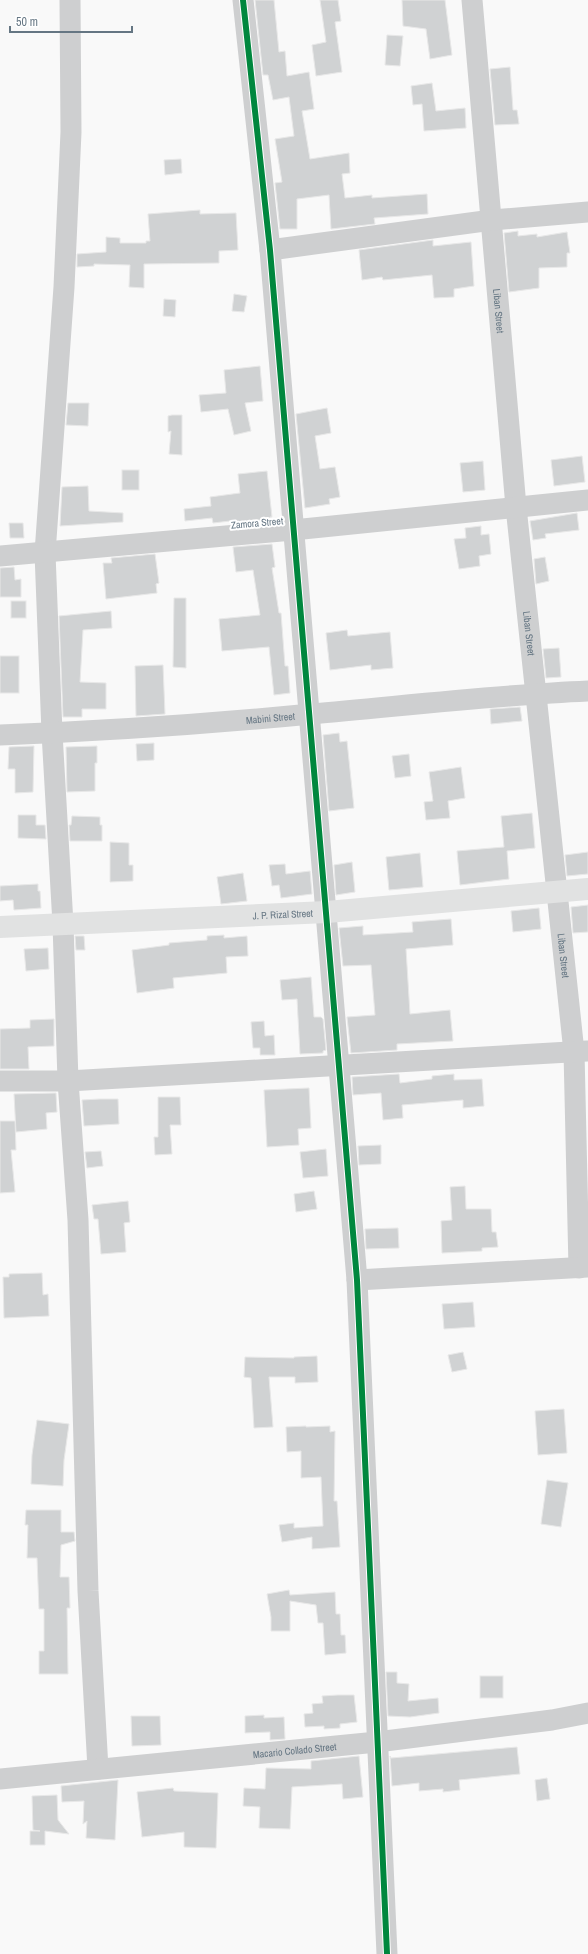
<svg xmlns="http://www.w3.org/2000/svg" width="588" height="1954" font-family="'Archivo Narrow',sans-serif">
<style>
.building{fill:#d0d2d3;stroke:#e8e8e8}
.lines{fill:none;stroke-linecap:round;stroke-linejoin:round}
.minor{stroke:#cecfd0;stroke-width:21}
.major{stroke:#e1e2e2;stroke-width:22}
.cycleway-casing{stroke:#fff;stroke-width:8}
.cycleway{stroke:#00873e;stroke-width:6}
.labels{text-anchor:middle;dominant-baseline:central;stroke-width:4;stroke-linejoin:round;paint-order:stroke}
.street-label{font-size:10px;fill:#657683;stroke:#fff}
</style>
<rect width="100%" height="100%" fill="#f9f9f9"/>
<g class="building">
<polygon points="255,0 274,0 279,52 285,51 287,76 309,72 314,109 302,111 310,159 349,153 350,173 342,174 345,198 372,195 372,198 427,194 428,214 374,218 375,224 331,229 329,195 297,199 297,229 280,229 275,183 282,182 275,139 294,136 289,97 273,100 268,75 263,75"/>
<polygon points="320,0 338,0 341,21 335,22 342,72 316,76 312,45 326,42"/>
<polygon points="402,0 445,0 452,55 430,59 426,29 403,26"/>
<polygon points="387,35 403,36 400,66 385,65"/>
<polygon points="510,67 513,110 517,110 519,124 495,125 490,69"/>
<polygon points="432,83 436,111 465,108 466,128 424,131 422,104 413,105 411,86"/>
<polygon points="181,159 182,173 165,175 164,160"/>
<polygon points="200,210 200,214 236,213 238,250 219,251 219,263 144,264 144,288 129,287 130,265 94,264 94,266 77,267 77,254 106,252 106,237 120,238 120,243 146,243 146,241 150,241 148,214"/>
<polygon points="518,231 518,236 537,234 537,237 567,232 570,253 567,253 567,267 539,268 539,288 509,292 504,233"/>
<polygon points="433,240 433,246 471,242 474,286 454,289 454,297 434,298 432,275 383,280 382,277 362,280 359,250"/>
<polygon points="234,294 247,296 244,312 232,311"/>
<polygon points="164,299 176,300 175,317 163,316"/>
<polygon points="260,366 263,401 245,403 251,431 234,435 228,409 201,412 199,395 226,393 224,370"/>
<polygon points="68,403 89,403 88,426 66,425"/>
<polygon points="327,408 331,433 315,436 320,469 335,467 340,497 329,499 330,504 305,508 296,414"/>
<polygon points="172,415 182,415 182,455 169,454 171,431 168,432 168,416"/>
<polygon points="582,456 585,482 554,486 551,460"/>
<polygon points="483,461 485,490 463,492 460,463"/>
<rect x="122" y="470" width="17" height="20"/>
<polygon points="267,471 272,517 270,517 270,520 230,524 230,521 213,523 212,518 185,521 184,509 211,506 210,497 240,493 238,474"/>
<polygon points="88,486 89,511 123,513 123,522 60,526 62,487"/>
<polygon points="577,513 579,530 545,534 546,538 533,540 530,521"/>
<polygon points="9,523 23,523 24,538 10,538"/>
<polygon points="481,526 481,535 489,534 491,554 479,556 480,566 459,569 454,539 466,538 465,528"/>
<polygon points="272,544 275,567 272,568 279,613 281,613 285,666 288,666 290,693 274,695 269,647 222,651 219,619 260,615 253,570 236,572 233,547"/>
<polygon points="155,554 159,583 156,584 157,593 106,599 103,563 112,563 111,558"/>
<polygon points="545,557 549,581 536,584 534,559"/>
<polygon points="14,567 15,580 21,579 21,597 0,597 0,568"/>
<polygon points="174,598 186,598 186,668 173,667"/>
<rect x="11" y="601" width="15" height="17"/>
<polygon points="111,611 112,628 83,630 80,682 106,683 106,709 82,709 82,717 63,717 59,616"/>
<polygon points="347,630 348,636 390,632 393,668 371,670 371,665 330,670 326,633"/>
<polygon points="559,648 561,677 546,678 543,649"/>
<rect x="0" y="656" width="19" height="37"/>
<polygon points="163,665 165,714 136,716 135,666"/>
<polygon points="520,707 522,721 491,724 490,709"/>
<polygon points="339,733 340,742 347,741 354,808 329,811 323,735"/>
<polygon points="154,743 154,760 137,761 136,744"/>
<polygon points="34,746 33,792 15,793 15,769 8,769 9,747"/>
<polygon points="97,746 97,763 95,763 95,791 67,792 66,747"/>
<polygon points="409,754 411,776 395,778 392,756"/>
<polygon points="461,767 465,798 448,801 450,818 426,820 424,802 433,801 429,772"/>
<polygon points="532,813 535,848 507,851 509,879 460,885 457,851 504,847 501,816"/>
<polygon points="18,815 36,815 36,825 45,825 46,839 18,838"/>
<polygon points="72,816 100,817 100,825 102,825 102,841 70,841 69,825 71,825"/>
<polygon points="110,842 129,843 129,865 133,865 133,881 110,882"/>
<polygon points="588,852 588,874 567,876 565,855"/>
<polygon points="420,853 423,887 389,890 386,857"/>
<polygon points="352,862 355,892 336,895 334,865"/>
<polygon points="285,864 286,874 310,871 312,894 281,898 279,885 272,886 269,865"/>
<polygon points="243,873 247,901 221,904 217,877"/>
<polygon points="38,884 38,891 40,891 41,908 14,910 13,900 0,901 0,886"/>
<polygon points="588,905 588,932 573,933 571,907"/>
<polygon points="539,908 541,929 513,932 511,911"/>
<polygon points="451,919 453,945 406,949 410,1014 450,1010 453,1041 397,1044 397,1050 351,1053 347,1017 375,1015 371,965 343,966 339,928 363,926 363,935 413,932 412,922"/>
<polygon points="224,935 224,938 247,936 248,956 226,957 227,973 173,978 174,988 137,993 132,950 169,945 169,943 207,940 207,936"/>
<polygon points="75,936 84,936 85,950 76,950"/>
<polygon points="48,948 49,969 26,971 24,949"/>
<polygon points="311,977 314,1017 321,1017 323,1019 326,1050 323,1051 323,1053 300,1054 297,999 282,1000 280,980"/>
<polygon points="54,1019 54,1046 28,1047 29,1069 0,1069 0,1029 30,1028 30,1020"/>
<polygon points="264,1021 265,1036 274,1035 275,1055 260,1055 260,1048 253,1048 251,1022"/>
<polygon points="399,1074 400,1083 432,1079 432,1076 454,1074 454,1080 482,1079 484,1106 463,1108 463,1100 402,1105 403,1118 383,1120 381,1093 353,1095 352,1077"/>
<polygon points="309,1088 311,1128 298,1129 299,1145 267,1147 264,1090"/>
<polygon points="56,1093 57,1112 46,1113 47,1129 16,1132 14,1094"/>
<polygon points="158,1097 180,1097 181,1125 170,1125 172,1154 155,1155 154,1137 158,1137"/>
<polygon points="100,1099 118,1099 119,1124 84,1126 82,1100"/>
<polygon points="0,1121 15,1121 16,1150 11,1150 15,1192 0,1193"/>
<polygon points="381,1145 381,1164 359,1165 358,1146"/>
<polygon points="326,1149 328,1176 303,1178 300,1152"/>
<polygon points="101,1151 103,1166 87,1168 85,1152"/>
<polygon points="465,1186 466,1209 491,1209 492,1232 496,1232 498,1247 482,1248 482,1251 442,1253 441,1221 452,1220 450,1187"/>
<polygon points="314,1191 317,1209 296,1212 294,1194"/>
<polygon points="128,1201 130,1222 124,1223 126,1252 101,1254 98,1219 94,1219 92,1205"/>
<polygon points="398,1228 399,1248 366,1249 365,1229"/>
<polygon points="42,1273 43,1295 48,1294 49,1316 4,1318 3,1277 9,1277 9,1274"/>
<polygon points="473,1302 475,1327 444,1329 442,1304"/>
<polygon points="463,1352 467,1369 452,1372 448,1355"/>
<polygon points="317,1356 318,1382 295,1383 295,1377 269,1377 273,1427 254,1428 251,1378 244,1377 245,1357 294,1358 294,1357"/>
<polygon points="564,1409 567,1453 538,1455 535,1411"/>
<polygon points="37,1420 69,1424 64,1460 63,1486 31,1484 32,1455"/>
<polygon points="306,1426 306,1427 330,1426 330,1432 335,1431 334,1501 337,1501 340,1547 312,1549 312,1537 282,1542 279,1525 294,1523 294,1528 323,1526 321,1477 301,1478 301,1451 287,1452 286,1427"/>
<polygon points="547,1480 568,1483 561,1527 541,1524"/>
<polygon points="26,1510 61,1510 61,1532 74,1532 75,1541 61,1545 60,1577 69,1577 70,1608 67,1608 68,1674 39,1674 39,1651 44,1651 44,1609 39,1609 37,1558 27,1558 28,1525 25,1525"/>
<polygon points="289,1590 290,1595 335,1592 336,1614 340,1614 341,1635 345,1635 346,1653 325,1655 323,1623 318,1623 316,1605 290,1601 290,1631 271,1631 271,1617 267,1594"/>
<polygon points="386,1672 397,1672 397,1683 409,1684 408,1701 438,1698 439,1713 410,1717 388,1716"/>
<rect x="480" y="1676" width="23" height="22"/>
<polygon points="338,1695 354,1695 357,1722 340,1724 340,1728 324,1729 324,1726 305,1727 304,1714 313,1713 312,1704 323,1703 322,1696"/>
<polygon points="264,1715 264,1718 284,1717 285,1739 270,1740 270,1732 245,1733 245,1716"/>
<polygon points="131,1716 160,1716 161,1745 132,1746"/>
<polygon points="517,1747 520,1774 459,1780 460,1790 443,1792 443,1789 419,1791 419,1783 392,1786 390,1756 391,1758"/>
<polygon points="359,1756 363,1797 343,1799 342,1784 292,1787 290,1829 259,1828 260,1807 243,1806 244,1788 265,1789 266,1768 311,1769 311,1761"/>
<polygon points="547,1778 550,1799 537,1801 535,1780"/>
<polygon points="118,1780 115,1840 86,1838 87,1821 83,1824 84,1801 62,1802 61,1786"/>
<polygon points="173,1788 174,1791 218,1793 216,1848 184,1847 184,1832 142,1837 137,1792"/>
<polygon points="57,1795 58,1820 69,1834 45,1831 45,1845 30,1845 30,1831 40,1831 33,1830 32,1796"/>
</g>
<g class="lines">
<g class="minor">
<polyline points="70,0 71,132 64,287 45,553 52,733 63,924 68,1081 78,1220 88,1591 98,1769"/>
<polyline points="243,0 270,250 357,1280 387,1954"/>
<path id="s1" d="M472,0L516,507L574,1052L579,1268"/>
<polyline points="270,250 492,220 588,212"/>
<polyline points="0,556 293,530 588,500"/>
<path id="s2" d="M0,735C104,731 208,724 311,714C403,706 495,695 588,691"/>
<polyline points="0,1081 68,1081 587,1051"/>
<polyline points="357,1280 588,1267"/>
<path id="s3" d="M0,1779L377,1742L552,1720L588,1713"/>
</g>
<path class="major" id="s4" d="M0,927L327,912L588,889"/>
<g class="cycleway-casing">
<polyline id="cycleway" points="243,0 270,250 357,1280 387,1954"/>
</g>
<use href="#cycleway" class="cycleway"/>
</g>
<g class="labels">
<g class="street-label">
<text stroke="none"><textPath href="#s1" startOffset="312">Liban Street</textPath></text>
<text transform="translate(257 523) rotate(-5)">Zamora Street</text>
<text stroke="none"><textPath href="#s1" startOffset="636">Liban Street</textPath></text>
<text stroke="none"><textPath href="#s2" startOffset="271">Mabini Street</textPath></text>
<text stroke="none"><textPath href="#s4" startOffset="283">J. P. Rizal Street</textPath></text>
<text stroke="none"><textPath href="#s1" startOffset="960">Liban Street</textPath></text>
<text stroke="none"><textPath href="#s3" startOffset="296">Macario Collado Street</textPath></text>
</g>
</g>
<path d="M10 26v6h122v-6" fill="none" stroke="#657683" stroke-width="2"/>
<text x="16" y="26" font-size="12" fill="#657683" stroke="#ffffff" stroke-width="3" paint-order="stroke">50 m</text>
</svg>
